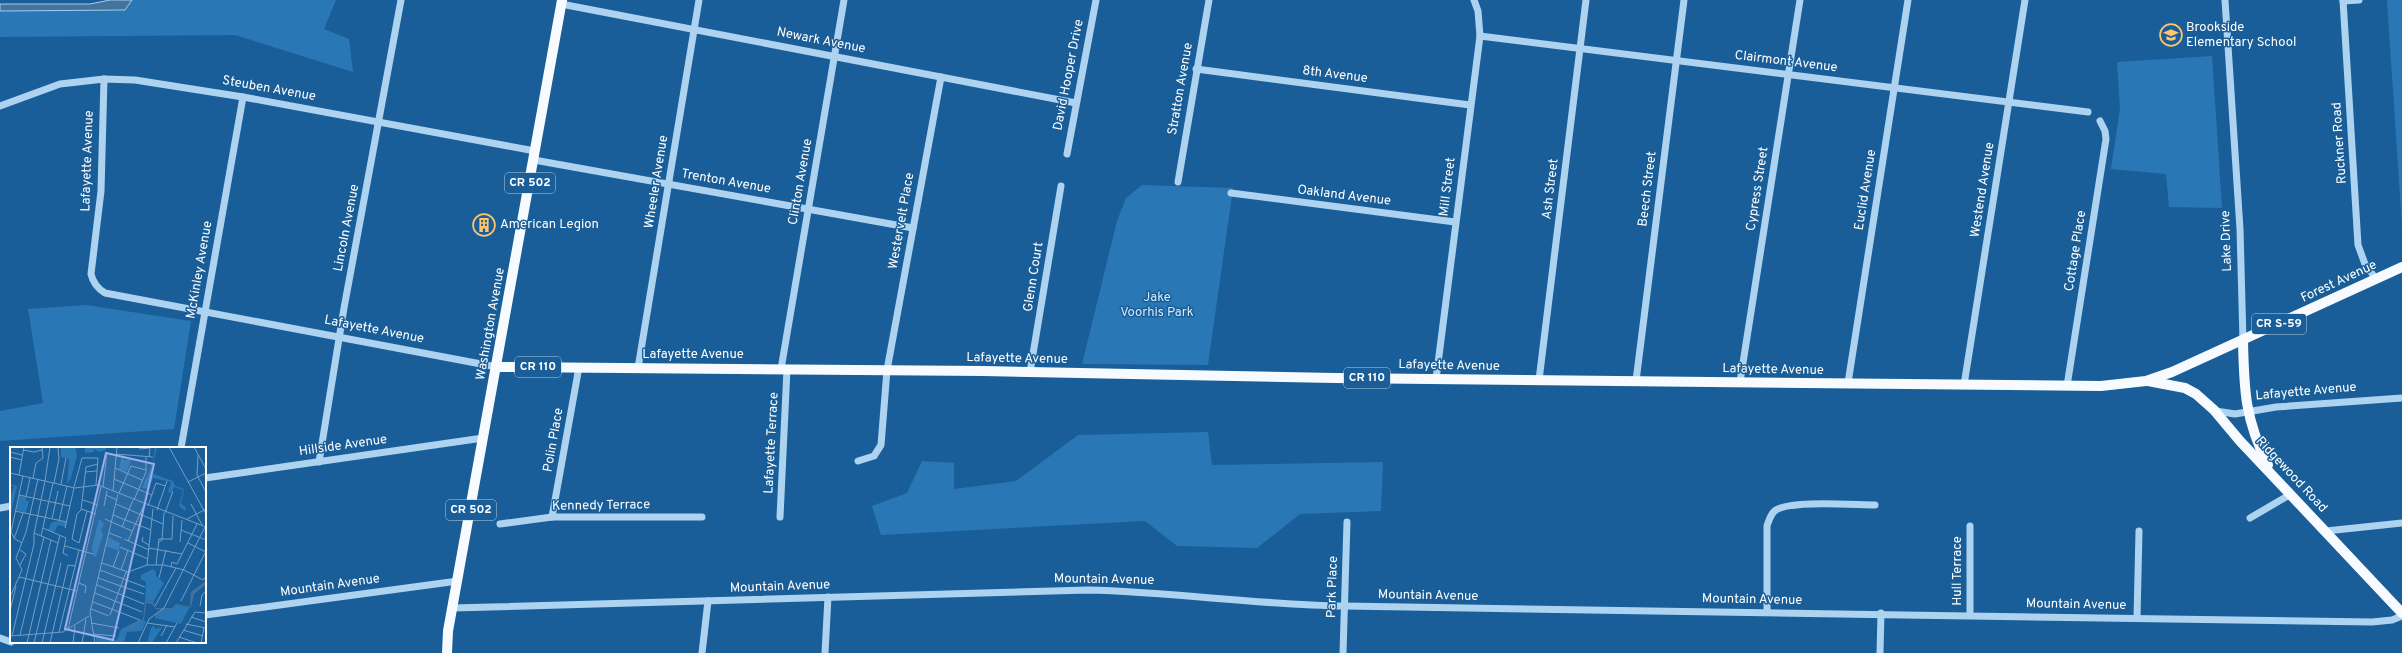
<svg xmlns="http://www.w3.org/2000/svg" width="2402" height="653" font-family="Overpass,sans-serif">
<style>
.green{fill:#2977b4}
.water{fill:#44749c;stroke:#a0cff3}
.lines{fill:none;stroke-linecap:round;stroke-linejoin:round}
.minor{stroke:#add3f1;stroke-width:7}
.major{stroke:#f7fbff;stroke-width:10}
.labels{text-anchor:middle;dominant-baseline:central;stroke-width:3;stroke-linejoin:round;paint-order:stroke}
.shield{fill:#195e98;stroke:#bacfe0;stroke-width:1}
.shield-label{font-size:12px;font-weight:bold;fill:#fff}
.poi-label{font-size:13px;fill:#fff;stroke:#195e98;text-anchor:start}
.street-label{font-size:13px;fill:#fff;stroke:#195e98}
.park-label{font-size:13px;fill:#d4eafb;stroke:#195e98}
.inset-road{fill:none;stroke:#759ec1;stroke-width:1}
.view{fill:#99afed;fill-opacity:0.15;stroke:#99afed;stroke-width:2}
.inset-edge{fill:none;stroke:#fff;stroke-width:2}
</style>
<rect width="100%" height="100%" fill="#195e98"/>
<g class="green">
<polygon points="132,0 336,0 324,29 349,39 353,72 235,35 0,37 0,11 125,10"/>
<polygon points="2387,0 2402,0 2402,227"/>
<polygon points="2212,56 2222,208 2169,207 2166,174 2111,169 2120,108 2117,62"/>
<polygon points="1142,185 1233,188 1208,365 1082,364 1117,221 1126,198"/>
<polygon points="86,305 191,321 174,429 0,441 0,411 43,403 28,309"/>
<polygon points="1208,432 1212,465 1383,462 1381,511 1300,514 1257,548 1177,546 1145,521 881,535 872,506 907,493 922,461 954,463 954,489 1016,481 1078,435"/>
</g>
<polygon class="water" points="110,0 132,0 125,10 0,11 0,4 90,4"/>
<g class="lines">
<g class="minor">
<polyline points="2225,0 2240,229 2243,341"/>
<polyline points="2343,0 2358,245 2365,264 2376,279"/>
<polyline points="2343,1 2359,0"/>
<polyline points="561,4 1076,103"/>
<polyline points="1480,36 2088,112"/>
<polyline points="1196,69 1470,105"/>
<path d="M104,79L101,191L91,274C93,283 97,288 105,293L497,367"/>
<polyline points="0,106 60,84 104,79 135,80 243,97 535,151"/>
<polyline points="1067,154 1096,0"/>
<polyline points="534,160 913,228"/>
<polyline points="1178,182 1209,0"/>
<polyline points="1231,193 1455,222"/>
<polyline points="638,368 699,0"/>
<polyline points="781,369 844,0"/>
<polyline points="1030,372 1061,186"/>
<polyline points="1436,379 1480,36 1478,11 1474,0"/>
<polyline points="1539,380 1586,0"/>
<polyline points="1636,381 1684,0"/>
<polyline points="1740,382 1800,0"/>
<polyline points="1848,383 1908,0"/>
<polyline points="1964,385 2025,0"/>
<polyline points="2067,386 2106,139 2105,131 2100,121"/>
<polyline points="2216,411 2235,414 2276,407 2402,398"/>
<polyline points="181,448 243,97"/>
<polyline points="858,461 874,456 881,445 887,370 941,77"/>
<polyline points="319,462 344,308 401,0"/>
<polyline points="205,478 483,438"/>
<polyline points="0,508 11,506"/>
<polyline points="552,517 579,367"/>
<polyline points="780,517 787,369"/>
<polyline points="2250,518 2291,494"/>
<polyline points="500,524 552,517 702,517"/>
<polyline points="1970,526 1970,615"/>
<polyline points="2326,531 2402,523"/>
<path d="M453,608L1088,590C1174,592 1259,605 1345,606C1687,613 2030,616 2372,622L2392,620L2402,616"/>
<path d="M1767,612V526C1769,520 1771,513 1776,510C1791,500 1855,505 1875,505"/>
<polyline points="205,615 458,581"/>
<polyline points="2137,618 2139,531"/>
<polyline points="0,638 11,642"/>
<polyline points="702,653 708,601"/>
<polyline points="825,653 828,597"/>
<polyline points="1343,653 1347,522"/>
<polyline points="1880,653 1881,613"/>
</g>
<g class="major">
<path d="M2243,341C2244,390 2245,420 2268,465"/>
<polyline points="497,367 983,371 1335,378 2101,386 2146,381 2172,372 2402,267"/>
<polyline points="2148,381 2185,388 2196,394 2214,410 2240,441 2402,613"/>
<polyline points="447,653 448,631 562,0"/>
</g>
</g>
<defs>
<g id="school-ring" transform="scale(1.15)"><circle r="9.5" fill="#195e98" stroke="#ffc56d" stroke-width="1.5"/><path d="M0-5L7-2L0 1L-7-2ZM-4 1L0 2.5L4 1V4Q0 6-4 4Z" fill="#ffc56d"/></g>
<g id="building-ring" transform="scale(1.15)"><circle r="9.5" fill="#195e98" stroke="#ffc56d" stroke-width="1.5"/><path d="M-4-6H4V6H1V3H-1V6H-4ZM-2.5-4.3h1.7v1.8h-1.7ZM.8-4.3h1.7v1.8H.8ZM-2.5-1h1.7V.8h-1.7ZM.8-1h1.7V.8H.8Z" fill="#ffc56d"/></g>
</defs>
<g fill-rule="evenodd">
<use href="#school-ring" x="2171" y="35"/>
<use href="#building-ring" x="484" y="225"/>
</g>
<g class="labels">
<g class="shield">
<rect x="505" y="173" width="50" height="20" rx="3"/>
<rect x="2252" y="314" width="54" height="20" rx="3"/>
<rect x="515" y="357" width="46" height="20" rx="3"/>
<rect x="1344" y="368" width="46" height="20" rx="3"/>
<rect x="446" y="500" width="50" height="20" rx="3"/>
</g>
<g class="shield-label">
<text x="530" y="183">CR 502</text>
<text x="2279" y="324">CR S-59</text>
<text x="538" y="367">CR 110</text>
<text x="1367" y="378">CR 110</text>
<text x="471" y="510">CR 502</text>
</g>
<g class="poi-label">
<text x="2186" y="28">Brookside<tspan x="2186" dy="15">Elementary School</tspan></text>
<text x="500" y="225">American Legion</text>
</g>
<g class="street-label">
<text transform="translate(821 41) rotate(11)">Newark Avenue</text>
<text transform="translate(1786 62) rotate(7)">Clairmont Avenue</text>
<text transform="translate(1069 75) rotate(-79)">David Hooper Drive</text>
<text transform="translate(1335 75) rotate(7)">8th Avenue</text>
<text transform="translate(269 89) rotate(10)">Steuben Avenue</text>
<text transform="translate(1181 89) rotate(-80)">Stratton Avenue</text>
<text transform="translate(2340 143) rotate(-94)">Ruckner Road</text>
<text transform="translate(88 161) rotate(-88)">Lafayette Avenue</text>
<text transform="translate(657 182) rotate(-81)">Wheeler Avenue</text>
<text transform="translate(726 182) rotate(10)">Trenton Avenue</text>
<text transform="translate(801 182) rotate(-80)">Clinton Avenue</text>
<text transform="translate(1448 187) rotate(-83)">Mill Street</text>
<text transform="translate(1551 189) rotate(-83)">Ash Street</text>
<text transform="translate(1648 189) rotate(-83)">Beech Street</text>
<text transform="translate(1758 189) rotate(-81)">Cypress Street</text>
<text transform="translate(1866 190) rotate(-81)">Euclid Avenue</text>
<text transform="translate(1983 190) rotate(-81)">Westend Avenue</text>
<text transform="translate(1344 196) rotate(7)">Oakland Avenue</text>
<text transform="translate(902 221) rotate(-80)">Westervelt Place</text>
<text transform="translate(347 228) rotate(-79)">Lincoln Avenue</text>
<text transform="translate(2227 241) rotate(-92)">Lake Drive</text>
<text transform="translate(2076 251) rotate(-81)">Cottage Place</text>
<text transform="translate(200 270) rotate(-80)">McKinley Avenue</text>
<text transform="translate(1034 277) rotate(-81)">Glenn Court</text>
<text transform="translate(2339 282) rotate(-25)">Forest Avenue</text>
<text transform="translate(491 324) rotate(-80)">Washington Avenue</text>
<text transform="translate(374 330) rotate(11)">Lafayette Avenue</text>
<text x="693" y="355">Lafayette Avenue</text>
<text transform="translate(1017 359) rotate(1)">Lafayette Avenue</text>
<text transform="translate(1449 366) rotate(1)">Lafayette Avenue</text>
<text transform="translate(1773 370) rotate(1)">Lafayette Avenue</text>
<text transform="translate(2306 392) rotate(-5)">Lafayette Avenue</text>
<text transform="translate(554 440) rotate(-80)">Polin Place</text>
<text transform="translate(772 443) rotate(-87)">Lafayette Terrace</text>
<text transform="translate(343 446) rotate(-8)">Hillside Avenue</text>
<text transform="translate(2291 475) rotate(47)">Ridgewood Road</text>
<text transform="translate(601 506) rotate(-1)">Kennedy Terrace</text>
<text transform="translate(1958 571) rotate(-90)">Hull Terrace</text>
<text transform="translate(1104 580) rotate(1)">Mountain Avenue</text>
<text transform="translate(330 586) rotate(-8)">Mountain Avenue</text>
<text transform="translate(780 587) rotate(-2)">Mountain Avenue</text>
<text transform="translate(1333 587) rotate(-88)">Park Place</text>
<text transform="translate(1428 596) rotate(1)">Mountain Avenue</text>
<text transform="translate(1752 600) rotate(1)">Mountain Avenue</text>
<text transform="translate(2076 605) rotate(1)">Mountain Avenue</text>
</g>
<g class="park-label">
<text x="1157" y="298">Jake<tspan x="1157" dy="15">Voorhis Park</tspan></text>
</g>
</g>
<g transform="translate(10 447)">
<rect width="196" height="196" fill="#195e98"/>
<path d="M51,0H65L67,8L61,31L57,37L59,12L51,10ZM71,0H96V3L90,5L84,2V5L75,6V1ZM145,0H147L141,26L163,34L165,39L174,42L171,57L176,60L175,64L169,59L173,43L164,40L161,46L158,45L161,35L143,31L139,42L132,41L143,15ZM112,8L114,13H121L117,25L109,22ZM0,37L7,39L0,72V49L4,40ZM9,49L16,50V53L19,54L16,66L6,63ZM89,72L94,77L91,83L93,88L86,110L83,109L82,100ZM46,74L57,75L56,80L48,78L44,86L38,83L41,76ZM99,90L110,96L109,104L96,99ZM143,122L146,125V129L154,136L143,155L135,154V158L136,135L131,132V128ZM166,158L179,161L171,177L145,171V168L154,161L161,163ZM129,173L136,174L132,184L117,185L114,196H87L85,189L107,193L111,182ZM144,178L145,182L152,180L142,196H137L141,181Z" fill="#2977b4"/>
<path d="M196,134V137L184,147L181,160L179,161L166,158L161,163L146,162L142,157L136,156L134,173L121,182L113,184V194L110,193L109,196V192L113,191V183L133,172L135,154L143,155L146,161H162L166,157L180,160L181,145Z" fill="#44749c"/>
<path class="inset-road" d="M159,0L196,67M184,0L196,22M129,2L140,1L139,10M13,3L24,5L32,3M0,5L12,8M106,7L143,10M188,8L187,28L196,45M0,10L12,13M72,11H88L86,38M105,21L132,33M75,25L87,24M0,26L65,41L88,38L196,80M9,28L14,0M23,31L26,16L33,11L32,0M104,32L142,48M35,34L40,0M178,35L196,26M44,36L49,12L48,0M51,37L56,11M64,40L72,11M93,40L97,5M103,44L107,0M109,46L121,19L136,23M9,48L60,59M96,48L107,53M16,50L20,31M73,53L88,58M124,53L136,25V10M106,57L153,77M181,57L192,78M94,59L97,44M138,59L146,36L155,39M71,62L86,67M147,63L157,34M5,64L57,75M77,64L69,96L62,92L67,67L71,63L76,20L88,17M155,66L163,44M103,68L141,83M42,72L48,44M95,72L122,84M177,72L196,62M49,74L57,39M112,80L123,53M33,81L56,91L53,106L58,109M55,81L64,41M171,83L196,93M24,86L48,96M99,86L112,91M31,89L43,36M133,90L132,94L139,98M4,92L13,66M114,92L139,103M118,94L134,58M170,95L172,73M12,96L5,92L1,85L13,29M148,96L152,93L154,66M178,96L196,105M55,99L83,107M110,100L138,112M139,101L172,107M10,103L16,107L10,118M92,116L118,125L137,118H154L174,123L193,133L196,129M137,118L143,62M146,118L149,92H162L163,69M103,120L109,104M161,120L162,115L167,117L187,77M90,123L135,140M111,123L118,103M9,130L67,144M88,131L134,147M149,131L156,103M69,136L76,139L75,146M87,138L134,157M85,146L132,165M0,150L12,123L6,111L16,85L28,32M171,154L196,104M83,155L130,173M145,159L166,121M190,159L192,148L196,144M81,162L99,169M0,164L6,139M100,168L116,125M181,170L196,175M81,176L109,181M137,176L165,180M176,177L196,181M58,182L91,40M173,183L193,189M49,185L69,103M83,187L106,189M10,188L34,90M0,189L53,185L79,169M2,189L24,97V87L35,34M151,189L157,178M169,190L187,196M17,196L41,93M24,196L50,88M32,196L51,116M40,196L58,118L65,119M63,196L65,179M72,196L76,172M85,196L80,165L108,47M128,196L139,172L154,161L195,80M156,196L167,176M166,196L185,165L196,166M191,196L194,181"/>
<path class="view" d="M96,6L144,17L103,193L55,182Z"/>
<rect width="196" height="196" class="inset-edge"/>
</g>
</svg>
